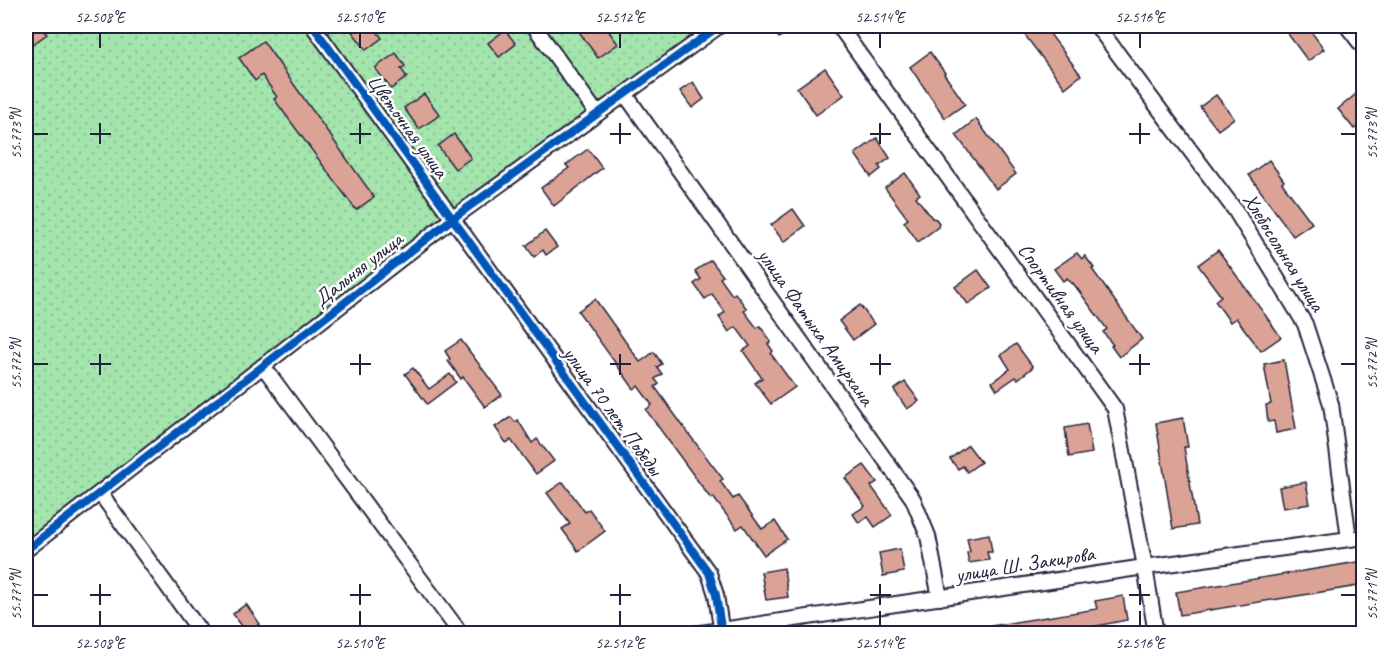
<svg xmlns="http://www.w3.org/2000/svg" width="1389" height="659" font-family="Caveat,sans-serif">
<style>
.grass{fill:url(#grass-dots);stroke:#638374;stroke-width:1.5}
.building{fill:#dba395;stroke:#22223b;stroke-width:1.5}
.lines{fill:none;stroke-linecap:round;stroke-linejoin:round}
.minor-casing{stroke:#22223b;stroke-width:18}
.minor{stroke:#fff;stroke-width:14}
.cycleway-casing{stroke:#fff;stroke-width:11}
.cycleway{stroke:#0057b8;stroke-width:8}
.ticks{fill:none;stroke:#22223b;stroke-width:2}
.labels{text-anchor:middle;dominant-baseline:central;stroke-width:5;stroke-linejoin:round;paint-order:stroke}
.street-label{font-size:21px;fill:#22223b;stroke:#fff}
.neatline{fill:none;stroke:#22223b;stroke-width:2}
.ticks-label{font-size:15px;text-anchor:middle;fill:#22223b}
</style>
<defs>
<pattern id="grass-dots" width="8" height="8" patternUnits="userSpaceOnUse" patternTransform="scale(1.5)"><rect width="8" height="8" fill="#a4e4ad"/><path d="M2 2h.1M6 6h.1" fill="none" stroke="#8dc396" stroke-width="1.8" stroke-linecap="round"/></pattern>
</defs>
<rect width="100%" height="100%" fill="#fff"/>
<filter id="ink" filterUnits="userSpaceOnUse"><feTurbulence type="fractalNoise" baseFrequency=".0167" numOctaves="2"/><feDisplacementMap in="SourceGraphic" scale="12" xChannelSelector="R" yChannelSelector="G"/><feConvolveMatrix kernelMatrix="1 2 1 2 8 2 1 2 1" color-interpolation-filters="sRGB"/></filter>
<g filter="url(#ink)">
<polygon class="grass" points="26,26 706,26 569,126 263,366 26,550"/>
<g class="building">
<polygon points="26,26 41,26 47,34 26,49"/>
<polygon points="348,26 373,26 382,38 366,50"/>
<polygon points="575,26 605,26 618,44 598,58"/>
<polygon points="770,26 796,26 779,38"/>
<polygon points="1036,26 1061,26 1050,34 1081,75 1065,88 1024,34"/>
<polygon points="1282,26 1307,26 1324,49 1308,61"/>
<polygon points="505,30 516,44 499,57 488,43"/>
<polygon points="263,41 374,197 356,210 274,99 277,97 262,75 255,81 239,58"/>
<polygon points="930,52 945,73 944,74 965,104 945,118 910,67"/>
<polygon points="396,53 405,66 401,69 407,77 391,89 375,68"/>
<polygon points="825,68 844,95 816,115 797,88"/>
<polygon points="693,82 704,99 692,108 680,91"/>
<polygon points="424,94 440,115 419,129 404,108"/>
<polygon points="1356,94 1364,103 1364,122 1354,129 1338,109"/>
<polygon points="1216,95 1234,118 1218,130 1200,107"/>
<polygon points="976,119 1016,174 996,189 956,135"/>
<polygon points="454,134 471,158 455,169 438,146"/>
<polygon points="877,138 890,158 879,166 881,169 871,177 855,154"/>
<polygon points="588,149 602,168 554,206 541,188 569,168 566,165"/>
<polygon points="1269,160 1284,181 1282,183 1312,223 1293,236 1249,175"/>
<polygon points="905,173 920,194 916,197 932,218 936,219 939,223 938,227 918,242 904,222 908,219 885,188"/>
<polygon points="793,209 805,226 784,242 771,225"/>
<polygon points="545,231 557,247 546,255 543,250 534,257 526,246"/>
<polygon points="1218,250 1281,337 1261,351 1236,318 1230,322 1215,301 1221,296 1198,265"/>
<polygon points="1077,253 1082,259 1085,256 1094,268 1092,269 1142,339 1119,357 1111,346 1113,345 1103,332 1107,329 1073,283 1072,284 1067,278 1063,281 1054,269"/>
<polygon points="711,260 723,276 720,278 732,295 735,293 747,309 744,311 757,328 760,326 771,342 768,344 773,351 771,354 795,387 771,404 755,383 762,378 743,351 750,346 736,327 729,332 719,317 725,312 712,294 705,299 694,284 701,279 695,271"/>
<polygon points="978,270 991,288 968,304 955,287"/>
<polygon points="595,299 640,362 654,352 662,364 657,367 662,374 655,379 659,384 655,387 688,433 723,479 720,481 733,499 738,496 762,529 775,521 787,539 764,555 743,525 737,529 713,497 711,499 646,410 652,405 638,386 634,389 578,311"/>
<polygon points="860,305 874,324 853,340 839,321"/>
<polygon points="461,340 502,395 485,407 463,377 461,379 448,361 450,359 445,351"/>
<polygon points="1016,344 1033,367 1018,379 1016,377 997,390 992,382 1010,369 1001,355"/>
<polygon points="1284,360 1296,429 1276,433 1274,421 1268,422 1266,405 1271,404 1264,364"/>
<polygon points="413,368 429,389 450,374 456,382 427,404 405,374"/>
<polygon points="905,382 919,401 907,409 894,390"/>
<polygon points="511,417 515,422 518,420 532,443 537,439 554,461 536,474 511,440 506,443 495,427"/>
<polygon points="1183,418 1188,447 1184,447 1197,525 1173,529 1156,423"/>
<polygon points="1087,424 1092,453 1069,457 1065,428"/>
<polygon points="968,445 981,462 967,472 963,466 958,469 950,459"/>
<polygon points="864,465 877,482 871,486 892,515 875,527 868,517 859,523 853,514 865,506 845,478"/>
<polygon points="563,482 585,512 589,509 605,531 578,551 562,529 570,524 547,493"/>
<polygon points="1306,482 1310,504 1283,508 1279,487"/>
<polygon points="989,534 992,552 987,552 989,560 969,563 967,553 970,552 967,538"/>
<polygon points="900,549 904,572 883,576 879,553"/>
<polygon points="1364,561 1364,585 1180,615 1176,592"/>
<polygon points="784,568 788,597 766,600 761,572"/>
<polygon points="1123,596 1127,620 1081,629 1082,632 1071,633 985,633 984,627 1097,609 1095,601"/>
<polygon points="246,604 260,624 247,633 233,614"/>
</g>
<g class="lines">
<g class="minor-casing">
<g id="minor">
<polyline points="313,26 709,573 716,595 722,634"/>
<polyline points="534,26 597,114"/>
<polyline points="839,26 1115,409 1145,567 1156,634"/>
<polyline points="1097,26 1235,210 1305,324 1331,404 1349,539"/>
<polyline points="1347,26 1364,48"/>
<polyline points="625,94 913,499 928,536 940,598"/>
<polyline points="263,366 461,634"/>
<polyline points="100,493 202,634"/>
<polyline points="26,550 452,219 719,26"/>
<polyline points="694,634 1145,567 1364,537"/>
</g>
</g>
<use href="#minor" class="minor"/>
<g class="cycleway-casing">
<g id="cycleway">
<polyline points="313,26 709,573 716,595 722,634"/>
<polyline points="26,550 452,219 719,26"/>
</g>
</g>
<use href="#cycleway" class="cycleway"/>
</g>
</g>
<path class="ticks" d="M100,33V48M360,33V48M620,33V48M880,33V48M1140,33V48M100,123V144M360,123V144M620,123V144M880,123V144M1140,123V144M33,134H48M90,134H111M350,134H371M610,134H631M870,134H891M1129,134H1150M1341,134H1356M100,354V375M360,354V375M620,354V375M880,354V375M1140,354V375M33,364H48M90,364H111M350,364H371M610,364H631M870,364H891M1129,364H1150M1341,364H1356M100,584V605M360,584V605M620,584V605M880,584V605M1140,584V605M33,595H48M90,595H111M350,595H371M610,595H631M870,595H891M1129,595H1150M1341,595H1356M100,611V626M360,611V626M620,611V626M880,611V626M1140,611V626"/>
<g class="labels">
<g class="street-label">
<text transform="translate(408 126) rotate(54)">Цветочная улица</text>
<text transform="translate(1284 252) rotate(58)">Хлебосольная улица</text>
<text transform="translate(358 269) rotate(-38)">Дальняя улица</text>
<text transform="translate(1061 298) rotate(54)">Спортивная улица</text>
<text transform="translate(816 327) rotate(55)">улица Фатыха Амирхана</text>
<text transform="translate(613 411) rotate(54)">улица 70 лет Победы</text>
<text transform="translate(1025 564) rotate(-9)">улица Ш. Закирова</text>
</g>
</g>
<rect width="1389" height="659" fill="none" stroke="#fff" stroke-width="66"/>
<rect x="33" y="33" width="1323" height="593" class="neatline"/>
<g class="ticks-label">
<text x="100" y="22">52.508°E</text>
<text x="360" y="22">52.510°E</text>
<text x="620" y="22">52.512°E</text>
<text x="880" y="22">52.514°E</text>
<text x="1140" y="22">52.516°E</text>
<text transform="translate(16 134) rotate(-90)" y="5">55.773°N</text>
<text transform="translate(1372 134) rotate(-90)" y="5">55.773°N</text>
<text transform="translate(16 364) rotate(-90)" y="5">55.772°N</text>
<text transform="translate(1372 364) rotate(-90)" y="5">55.772°N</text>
<text transform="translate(16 595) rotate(-90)" y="5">55.771°N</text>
<text transform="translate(1372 595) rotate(-90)" y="5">55.771°N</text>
<text x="100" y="648">52.508°E</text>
<text x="360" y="648">52.510°E</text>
<text x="620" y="648">52.512°E</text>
<text x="880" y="648">52.514°E</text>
<text x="1140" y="648">52.516°E</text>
</g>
</svg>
